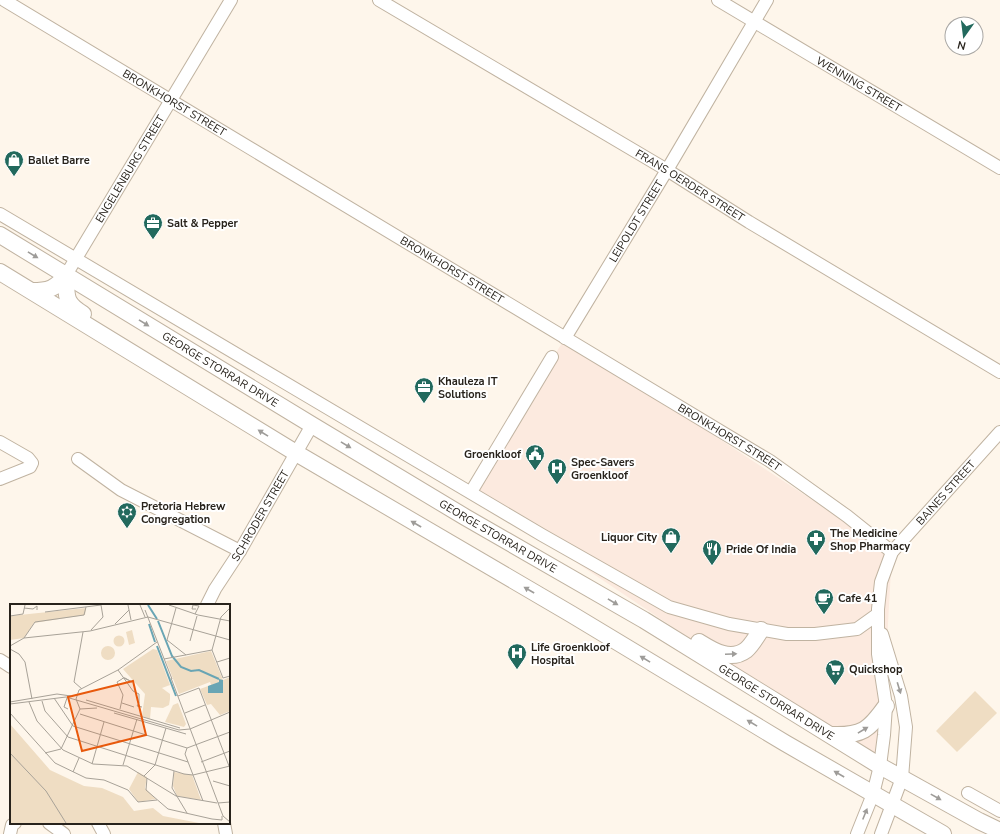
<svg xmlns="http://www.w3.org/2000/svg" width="1000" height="834" font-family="'Nunito Sans',sans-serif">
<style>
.commercial{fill:#fceadf}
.green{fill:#efddc3}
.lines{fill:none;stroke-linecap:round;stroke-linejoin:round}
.minor-casing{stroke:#c0b3a1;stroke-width:14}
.major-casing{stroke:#c0b3a1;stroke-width:18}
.minor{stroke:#fff;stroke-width:12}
.major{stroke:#fff;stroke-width:16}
.oneway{fill:#9e9c99}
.labels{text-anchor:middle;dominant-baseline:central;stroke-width:4;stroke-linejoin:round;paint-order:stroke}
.street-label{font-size:11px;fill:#28231c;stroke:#fff}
.poi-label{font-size:11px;font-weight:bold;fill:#28231c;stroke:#fff;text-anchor:start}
.inset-river{fill:none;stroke:#69a5b4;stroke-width:2}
.inset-road{fill:none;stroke:#a8a298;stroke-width:1}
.view{fill:#e8590c;fill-opacity:0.15;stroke:#e8590c;stroke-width:2}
.inset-edge{fill:none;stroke:#28231c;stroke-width:2}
</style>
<rect width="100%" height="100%" fill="#fef6eb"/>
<polygon class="commercial" points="565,338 892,552 880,766 471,492"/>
<polygon class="green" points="975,691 997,713 957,752 936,731"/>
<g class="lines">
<g class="minor-casing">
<g id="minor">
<path id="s1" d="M4,0L770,461L847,516L892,552"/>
<path id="s2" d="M379,0L667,170L749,222L1000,372"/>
<path id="s3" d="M718,0L1000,168"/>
<polyline points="0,214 542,535 669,607 729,624 787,634 815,634 857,629 878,614"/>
<path id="s4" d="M66,275L231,0"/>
<path id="s5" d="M565,338L667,170L767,0"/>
<polyline points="0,442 28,458 32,463 30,467 0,479"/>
<polyline points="78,459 121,490 240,551"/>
<polyline points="471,492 552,357"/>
<path id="s6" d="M207,605L215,589L240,551L312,425"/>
<polyline points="0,660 11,667"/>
<polyline points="968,793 1000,811"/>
<polyline points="49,823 64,834"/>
<polyline points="98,823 104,834"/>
<polyline points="224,823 226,834"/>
<polyline points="10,834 12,825 15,823"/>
<path id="s7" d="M857,834L873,794L880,766L884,735L886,706L878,654V609L881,582L892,552L1000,432"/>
<polyline points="881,834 902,778 906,727 901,696 882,634"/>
</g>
</g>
<g class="major-casing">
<g id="major">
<path id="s8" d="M0,235L312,425L465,517L644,620L880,766L979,821L1000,831"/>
<polyline points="0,272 296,453 571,614 785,743 943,834"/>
<path d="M66,275C67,295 63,302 83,314"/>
<path d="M32,291C48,291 56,289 66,275"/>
<path d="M699,642C712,650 730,662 746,650C752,645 756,637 761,630"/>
<path d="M832,735C862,736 869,730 886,706"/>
</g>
</g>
<use href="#minor" class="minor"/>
<use href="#major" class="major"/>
</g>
<defs><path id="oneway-solid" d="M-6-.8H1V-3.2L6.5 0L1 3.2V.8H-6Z"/></defs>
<g class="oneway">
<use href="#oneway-solid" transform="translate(33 255) rotate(31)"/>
<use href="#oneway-solid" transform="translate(144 323) rotate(32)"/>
<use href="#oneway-solid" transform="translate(263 433) rotate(-148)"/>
<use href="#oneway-solid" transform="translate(346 445) rotate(31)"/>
<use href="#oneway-solid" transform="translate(416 524) rotate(-150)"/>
<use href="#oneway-solid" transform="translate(529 590) rotate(-150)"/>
<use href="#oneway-solid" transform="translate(613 602) rotate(31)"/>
<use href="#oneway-solid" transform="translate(731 654) rotate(-2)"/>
<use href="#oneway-solid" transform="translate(645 659) rotate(-149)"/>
<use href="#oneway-solid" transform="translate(899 688) rotate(73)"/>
<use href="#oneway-solid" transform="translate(752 723) rotate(-149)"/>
<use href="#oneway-solid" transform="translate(863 730) rotate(-31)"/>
<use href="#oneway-solid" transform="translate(839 774) rotate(-150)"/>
<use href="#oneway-solid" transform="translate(936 797) rotate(29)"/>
<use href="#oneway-solid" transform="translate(865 814) rotate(-68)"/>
</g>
<defs>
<g id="shop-pin" transform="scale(1)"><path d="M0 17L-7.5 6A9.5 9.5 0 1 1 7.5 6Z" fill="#22695d" stroke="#fff"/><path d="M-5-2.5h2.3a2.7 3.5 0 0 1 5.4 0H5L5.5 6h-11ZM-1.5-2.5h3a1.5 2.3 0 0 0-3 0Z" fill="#fff"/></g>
<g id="office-pin" transform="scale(1)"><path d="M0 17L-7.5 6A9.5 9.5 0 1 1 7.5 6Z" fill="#22695d" stroke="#fff"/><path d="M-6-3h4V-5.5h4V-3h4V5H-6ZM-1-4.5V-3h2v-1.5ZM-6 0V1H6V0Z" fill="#fff"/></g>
<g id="civic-pin" transform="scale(1)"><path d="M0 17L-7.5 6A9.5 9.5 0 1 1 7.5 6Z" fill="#22695d" stroke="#fff"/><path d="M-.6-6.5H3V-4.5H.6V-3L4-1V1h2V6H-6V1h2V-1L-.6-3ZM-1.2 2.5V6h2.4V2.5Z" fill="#fff"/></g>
<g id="hospital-pin" transform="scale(1)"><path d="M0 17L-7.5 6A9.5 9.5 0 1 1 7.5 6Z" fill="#22695d" stroke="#fff"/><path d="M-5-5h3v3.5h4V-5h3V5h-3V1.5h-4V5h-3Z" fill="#fff"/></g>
<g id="synagogue-pin" transform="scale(1)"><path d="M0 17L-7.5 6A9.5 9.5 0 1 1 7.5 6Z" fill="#22695d" stroke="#fff"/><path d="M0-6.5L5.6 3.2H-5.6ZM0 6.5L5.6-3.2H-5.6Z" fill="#fff"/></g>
<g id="pharmacy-pin" transform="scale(1)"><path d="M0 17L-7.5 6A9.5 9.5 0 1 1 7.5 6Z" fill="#22695d" stroke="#fff"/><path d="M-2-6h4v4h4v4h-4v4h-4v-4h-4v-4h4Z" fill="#fff"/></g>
<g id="restaurant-pin" transform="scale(1)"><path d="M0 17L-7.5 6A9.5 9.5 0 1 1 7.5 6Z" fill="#22695d" stroke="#fff"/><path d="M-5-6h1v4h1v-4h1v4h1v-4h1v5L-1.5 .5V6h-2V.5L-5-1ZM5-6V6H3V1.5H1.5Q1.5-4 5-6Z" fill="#fff"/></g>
<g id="cafe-pin" transform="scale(1)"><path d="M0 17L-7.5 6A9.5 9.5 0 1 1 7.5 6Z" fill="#22695d" stroke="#fff"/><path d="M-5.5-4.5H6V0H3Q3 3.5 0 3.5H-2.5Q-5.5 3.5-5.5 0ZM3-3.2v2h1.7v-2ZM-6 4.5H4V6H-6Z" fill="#fff"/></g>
<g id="supermarket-pin" transform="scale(1)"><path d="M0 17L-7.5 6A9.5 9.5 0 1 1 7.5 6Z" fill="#22695d" stroke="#fff"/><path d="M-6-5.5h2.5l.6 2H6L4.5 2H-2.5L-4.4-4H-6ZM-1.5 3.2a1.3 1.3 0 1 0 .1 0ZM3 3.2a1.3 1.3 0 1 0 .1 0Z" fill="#fff"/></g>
</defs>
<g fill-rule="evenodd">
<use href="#shop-pin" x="14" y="160"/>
<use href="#office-pin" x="153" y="223"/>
<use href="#office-pin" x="424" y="387"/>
<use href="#civic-pin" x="535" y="454"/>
<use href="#hospital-pin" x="557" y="468"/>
<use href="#synagogue-pin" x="127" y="512"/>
<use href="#shop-pin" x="671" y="537"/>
<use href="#pharmacy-pin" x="816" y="539"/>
<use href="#restaurant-pin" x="712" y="549"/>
<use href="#cafe-pin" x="824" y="598"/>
<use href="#hospital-pin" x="517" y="653"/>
<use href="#supermarket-pin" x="835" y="669"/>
</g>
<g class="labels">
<g class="street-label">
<text stroke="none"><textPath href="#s3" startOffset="164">WENNING STREET</textPath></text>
<text stroke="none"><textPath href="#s1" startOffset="199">BRONKHORST STREET</textPath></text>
<text stroke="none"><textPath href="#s4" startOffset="124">ENGELENBURG STREET</textPath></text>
<text stroke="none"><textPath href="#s2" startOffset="362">FRANS OERDER STREET</textPath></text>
<text stroke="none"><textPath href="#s5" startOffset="137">LEIPOLDT STREET</textPath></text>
<text stroke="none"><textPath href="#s1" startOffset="523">BRONKHORST STREET</textPath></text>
<text stroke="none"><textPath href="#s8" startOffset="258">GEORGE STORRAR DRIVE</textPath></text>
<text stroke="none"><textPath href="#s1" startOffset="847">BRONKHORST STREET</textPath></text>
<text stroke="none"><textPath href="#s7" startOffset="369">BAINES STREET</textPath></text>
<text stroke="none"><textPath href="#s6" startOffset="104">SCHRODER STREET</textPath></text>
<text stroke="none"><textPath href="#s8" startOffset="582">GEORGE STORRAR DRIVE</textPath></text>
<text stroke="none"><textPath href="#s8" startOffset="906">GEORGE STORRAR DRIVE</textPath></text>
</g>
<g class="poi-label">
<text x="28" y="160">Ballet Barre</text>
<text x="167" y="223">Salt &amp; Pepper</text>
<text x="438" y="381">Khauleza IT<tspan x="438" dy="13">Solutions</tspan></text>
<text x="521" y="454" text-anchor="end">Groenkloof</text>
<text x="571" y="462">Spec-Savers<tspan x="571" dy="13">Groenkloof</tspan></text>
<text x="141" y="506">Pretoria Hebrew<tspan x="141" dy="13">Congregation</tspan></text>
<text x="830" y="533">The Medicine<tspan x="830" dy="13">Shop Pharmacy</tspan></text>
<text x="657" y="537" text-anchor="end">Liquor City</text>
<text x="726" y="549">Pride Of India</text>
<text x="838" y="598">Cafe 41</text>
<text x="531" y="647">Life Groenkloof<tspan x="531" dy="13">Hospital</tspan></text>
<text x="849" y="669">Quickshop</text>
</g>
</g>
<g transform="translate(10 604)">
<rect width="220" height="220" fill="#fef6eb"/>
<path d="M76,4L75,11L24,19L14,34L0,36V12ZM122,26L125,39L119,41L116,28ZM103.5 37a5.5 5.5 0 1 1 11 0a5.5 5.5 0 1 1-11 0ZM91 49a7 7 0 1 1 14 0a7 7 0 1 1-14 0ZM143,45L147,46L160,81L152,84L160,90V95L159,101L153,104L141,103L140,115L132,112L135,90L113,65ZM201,47L213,76L220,73V107L210,111L201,100L197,101L190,85L201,81L200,78L169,90L156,57ZM168,99L176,120L174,123L155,118L163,101ZM0,120L40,166L74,182L92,184L113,193L124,207L143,204L153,212L189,219H0ZM128,168L137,173L135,184L146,195L128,198L119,185ZM164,168L182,171L191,196L167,192L163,182Z" fill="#efddc3"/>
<path d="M209,75L213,76V89H198V82L209,78Z" fill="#69a5b4"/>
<path class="inset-river" d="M138,1L147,15M148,17L162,52L171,63L181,67L189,66L209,75M139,20L145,38M147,42L166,92"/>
<path class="inset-road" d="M118,1L121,16M130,1L135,13M159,1L188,11L220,17M14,4L23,5L27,2V6M166,4L157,36L176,51M220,4L211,13L202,46L213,74L220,72M135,6L162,75M35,8L91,1L93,13L81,26M185,10L189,2L183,1L182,5H186M0,12L13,10L15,1M105,20L119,6M14,34L25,18L74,11L76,3M180,37L187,12M0,42L14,34L80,27L138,13L220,36M0,45L9,50L15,58L22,95M154,55L202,46M207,58L220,54M108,66L123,87L129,90V99L127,102L132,103M161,74L213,212L220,218M72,85L64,78L73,28M168,92L189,84L219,162M44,94L63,122L178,158M57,94L54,103L58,105M76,96L170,124M32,97L35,107L58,133L174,170L183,171L220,162M0,98L47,90L61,92M19,98L27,117L53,146L83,160L117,162L166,192L207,199M112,99L124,103M0,100L56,93L169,126L180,125L220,108M70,105L66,95L69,86L108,66L147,38M70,105L87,104M110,105L113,91L107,78L112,75L113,74H115L122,78L114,74M0,109L45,159L76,174L94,176L118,186L128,198L147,196M104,109L176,130M175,109L195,101M70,110L177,144L220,128M177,144L175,150L193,197M0,149L36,187L56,219M35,149L51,145L70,105M191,158L220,147M82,160L94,118M113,161L127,115M164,167L162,184L177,209M63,168L69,154M134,172L145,161L156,124M137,174L136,186L158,205L202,215L212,216V212M203,177L220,182M208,199L220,198"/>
<path class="view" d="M123,77L136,131L72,147L58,93Z"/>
<rect width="220" height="220" class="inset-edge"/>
</g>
<g transform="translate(964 36) rotate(194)"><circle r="19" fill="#ffffff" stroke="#a9a7a4"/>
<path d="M0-3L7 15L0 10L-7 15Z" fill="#22695d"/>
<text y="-6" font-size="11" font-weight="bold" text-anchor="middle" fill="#28231c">N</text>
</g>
</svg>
